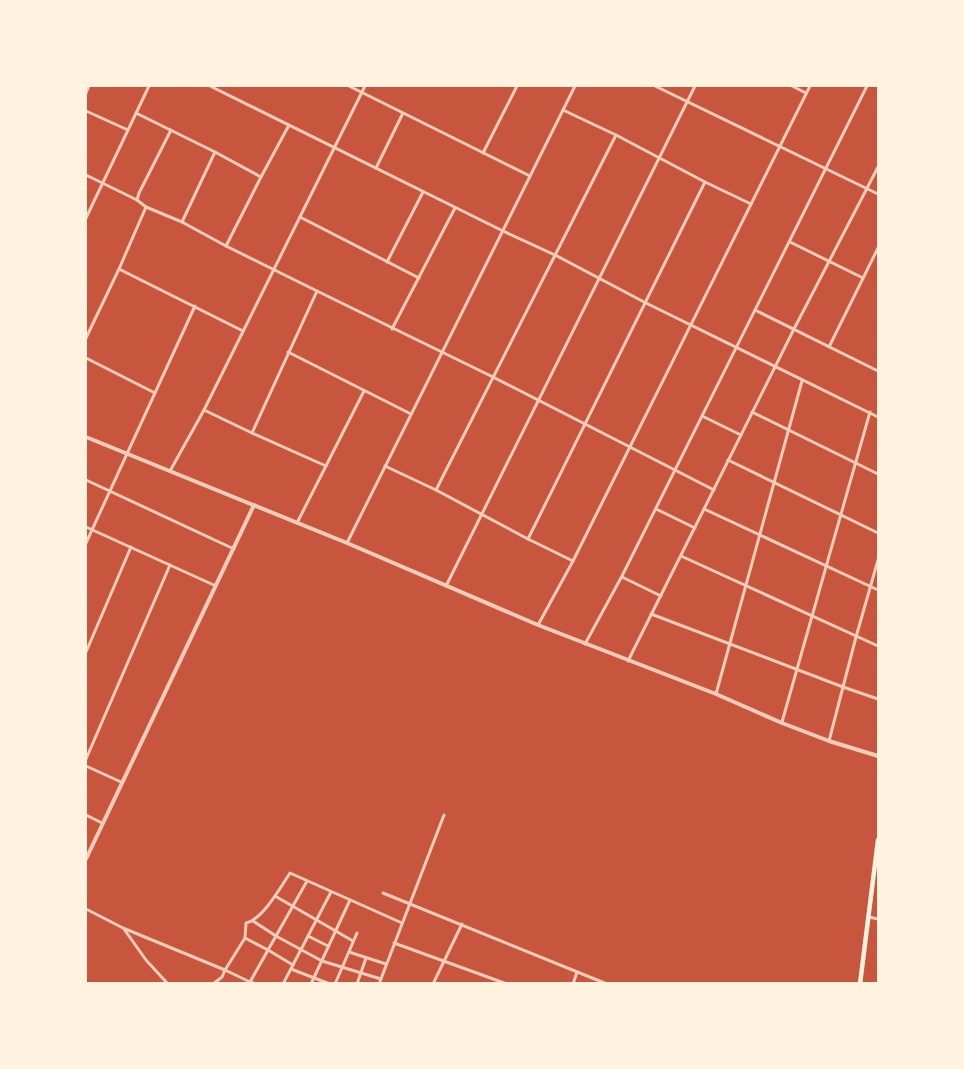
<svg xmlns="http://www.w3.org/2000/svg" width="964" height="1069" font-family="Arial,sans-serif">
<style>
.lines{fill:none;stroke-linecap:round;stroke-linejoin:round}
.minor{stroke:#f1ccb7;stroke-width:3}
.tertiary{stroke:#f1ccb7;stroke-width:4}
.trunk{stroke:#fff3e0;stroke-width:4.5}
</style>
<rect width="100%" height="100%" fill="#c8553d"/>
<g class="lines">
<g class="minor">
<polyline points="210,86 503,231 555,255 646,303 878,417"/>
<polyline points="349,86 530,176"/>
<polyline points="655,86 878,194"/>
<polyline points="792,86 806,93"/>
<polyline points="86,93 89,86"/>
<polyline points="563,110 616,135 705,182 751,204"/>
<polyline points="86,111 128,130"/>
<polyline points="136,113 215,152 261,177"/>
<polyline points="483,153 517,86"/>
<polyline points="376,168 403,113"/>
<polyline points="86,175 137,200 146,207 182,222 226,246 317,291 493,377 714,490"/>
<polyline points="137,200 139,193 171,130"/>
<polyline points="300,217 419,278"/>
<polyline points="86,218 149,86"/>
<polyline points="182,222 215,152"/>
<polyline points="790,242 863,278"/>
<polyline points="226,246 261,177 289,125"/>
<polyline points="387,262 423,192"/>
<polyline points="119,269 243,331"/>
<polyline points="755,310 878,371"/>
<polyline points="392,329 455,208"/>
<polyline points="86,338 119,269 146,207"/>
<polyline points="829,347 878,248"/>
<polyline points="288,352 411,414"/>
<polyline points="86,358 155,393"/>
<polyline points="204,410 252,433 326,466"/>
<polyline points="752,412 878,474"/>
<polyline points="702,416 741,435"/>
<polyline points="252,433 317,291"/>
<polyline points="728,460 878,533"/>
<polyline points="385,466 436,490 528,539 573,561"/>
<polyline points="170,471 204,410 365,86"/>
<polyline points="86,480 234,549"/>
<polyline points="436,490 616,135"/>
<polyline points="656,509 695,528"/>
<polyline points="704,509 878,590"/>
<polyline points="297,523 364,391"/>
<polyline points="86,527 216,586"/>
<polyline points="528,539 705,182"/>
<polyline points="86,543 195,306"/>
<polyline points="347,543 575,86"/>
<polyline points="681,556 878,646"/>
<polyline points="622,577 661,596"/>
<polyline points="446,586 695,86"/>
<polyline points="651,614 843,687 878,699"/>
<polyline points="538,625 573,561 810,86"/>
<polyline points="585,644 622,576 867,86"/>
<polyline points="86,652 131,547"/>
<polyline points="628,661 794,329 878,167"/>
<polyline points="716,694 802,381"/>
<polyline points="782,722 870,412"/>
<polyline points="829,741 856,637 878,560"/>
<polyline points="86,759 170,565"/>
<polyline points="86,766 121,782"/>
<polyline points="86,815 102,823"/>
<polyline points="383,893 607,984"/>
<polyline points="275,896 353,941"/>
<polyline points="86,909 123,928 225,970 250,982 257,984"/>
<polyline points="869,917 878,919"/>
<polyline points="253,921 276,936 322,961 381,979"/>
<polyline points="124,929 146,960 168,984"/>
<polyline points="308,936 328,946"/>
<polyline points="245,938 268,950 293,965"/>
<polyline points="394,943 507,984"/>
<polyline points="349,952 386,964"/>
<polyline points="291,969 330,984"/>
<polyline points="250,982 307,881"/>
<path d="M213,984L222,977L225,970L245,938L246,923C263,919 280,888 290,873L402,923"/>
<polyline points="283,984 331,892"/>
<polyline points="311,984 350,900"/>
<polyline points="335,984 357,933"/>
<polyline points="357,984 366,958"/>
<polyline points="379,984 444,815"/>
<polyline points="433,984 462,924"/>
<polyline points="573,984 577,972"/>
</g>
<g class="tertiary">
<polyline points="86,437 347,543 538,625 716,694 782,723 829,741 878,756"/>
<polyline points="86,859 254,505"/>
</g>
<polyline class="trunk" points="860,984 878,840"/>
</g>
<rect width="964" height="1069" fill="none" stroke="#fff3e0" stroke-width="174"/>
</svg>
